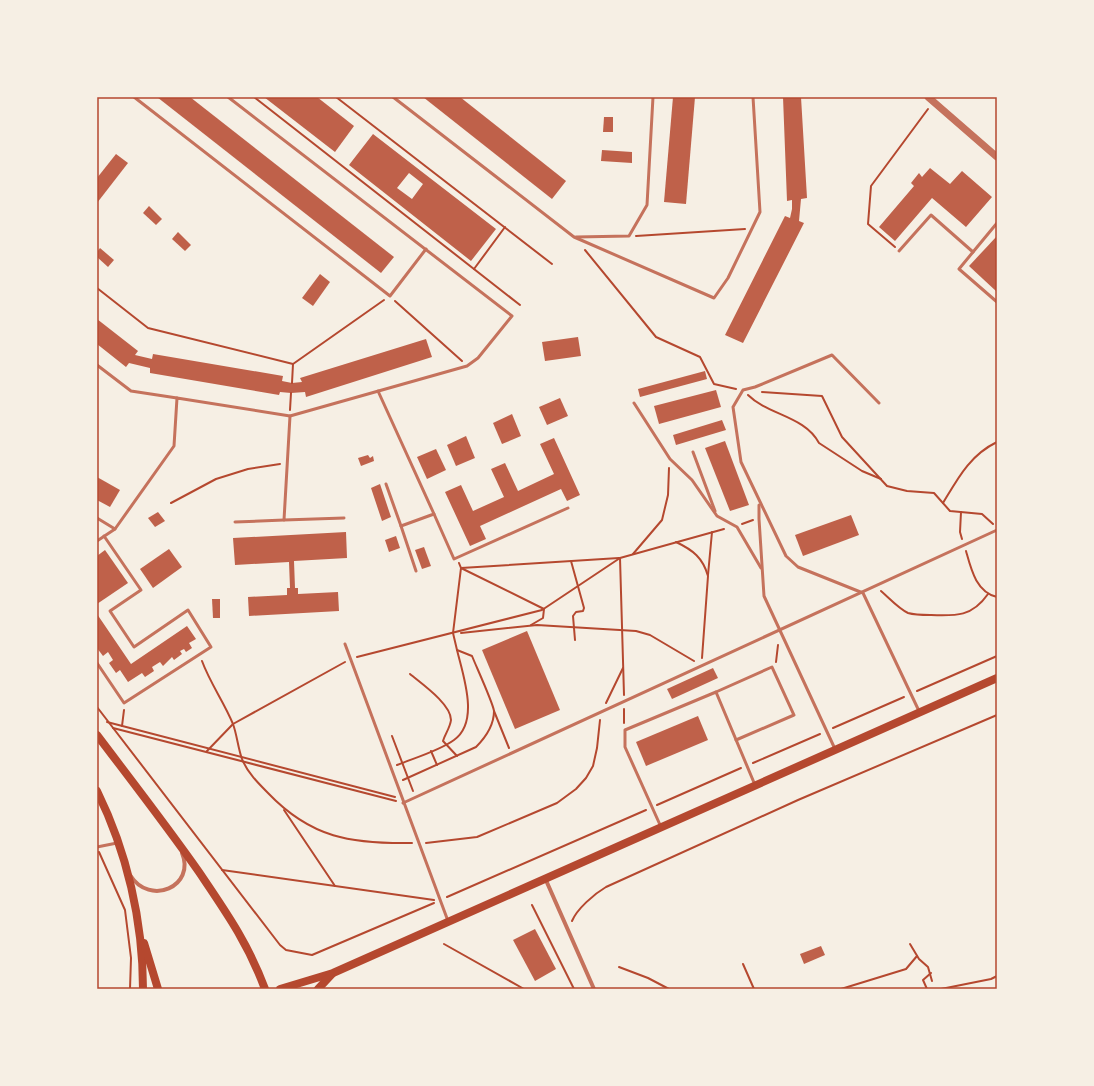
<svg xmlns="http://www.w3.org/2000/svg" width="1094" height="1086" font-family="'Sofia Sans Condensed',sans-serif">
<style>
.building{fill:#bf614a;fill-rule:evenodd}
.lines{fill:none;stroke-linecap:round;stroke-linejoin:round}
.path{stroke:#b5482f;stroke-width:2}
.service{stroke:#c5725c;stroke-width:3}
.minor{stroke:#c5725c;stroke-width:4}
.tertiary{stroke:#c5725c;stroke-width:7}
.secondary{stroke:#b5482f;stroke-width:8}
.neatline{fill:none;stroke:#b5482f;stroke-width:1.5}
</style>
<rect width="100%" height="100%" fill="#f6efe4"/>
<g class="building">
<polygon points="157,97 190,97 394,257 381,273"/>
<polygon points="264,97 317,97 354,126 335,152"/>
<polygon points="423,97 460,97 566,181 552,199"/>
<polygon points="673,97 695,97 686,204 664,202"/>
<polygon points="783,97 801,97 807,198 801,199 799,221 804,223 743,343 725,335 785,216 790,218 792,209 792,200 787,201"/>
<polygon points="604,117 613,117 613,132 603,132"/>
<path d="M373,134L496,229L471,261L349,165ZM409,173L423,184L412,199L397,188Z"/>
<polygon points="602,150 632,152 632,163 601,161"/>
<polygon points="116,154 128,163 97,203 97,178"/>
<polygon points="930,168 950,184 962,171 992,197 966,227 932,198 895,241 879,227 914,186 911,183 919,173 922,177"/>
<polygon points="149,206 162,219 156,225 143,213"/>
<polygon points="178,232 191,245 185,251 172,239"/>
<polygon points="997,236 997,292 969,266"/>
<polygon points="100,248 114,260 108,267 97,257 97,252"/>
<polygon points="320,274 330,282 313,306 302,298"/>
<polygon points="97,319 138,351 135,355 152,359 153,354 283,376 282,381 292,383 302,382 300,378 426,339 432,357 306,397 305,392 291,393 280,392 279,395 150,373 150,368 129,363 126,367 97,344"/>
<polygon points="578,337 581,356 545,361 542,342"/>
<polygon points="705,371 707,379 640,397 638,389"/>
<polygon points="716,390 721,407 659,424 654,406"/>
<polygon points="560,398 568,416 547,425 539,407"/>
<polygon points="512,414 521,436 502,444 493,423"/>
<polygon points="722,420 726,430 676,445 673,435"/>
<polygon points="466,436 475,458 456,466 447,445"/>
<polygon points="554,438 580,495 567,501 561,489 480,526 486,539 470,546 445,492 461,485 473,511 504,497 491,469 505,463 518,491 554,474 540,444"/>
<polygon points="725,441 749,505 730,511 705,448"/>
<polygon points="436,449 446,470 427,479 417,457"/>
<polygon points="368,455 370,458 373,456 374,461 361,466 358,458"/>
<polygon points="97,477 120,490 110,507 97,500"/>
<polygon points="380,484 391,517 382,521 371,488"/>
<polygon points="158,512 165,521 155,527 148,518"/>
<polygon points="851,515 859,535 803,556 795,535"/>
<polygon points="346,532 347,558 294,561 295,588 298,588 298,594 338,592 339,611 249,616 248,597 287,595 287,588 290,588 289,562 235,565 233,538"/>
<polygon points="396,536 400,548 389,552 385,540"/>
<polygon points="424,547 431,566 422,569 415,550"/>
<polygon points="169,549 182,567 153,588 140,569"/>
<polygon points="105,550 128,583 97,604 97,556"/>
<polygon points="212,599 220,599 220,618 213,618"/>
<polygon points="97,614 131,664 187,626 196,639 189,643 192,648 186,652 184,649 180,651 182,654 174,660 172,657 163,666 160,662 152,667 154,671 145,677 142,673 128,682 120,670 116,673 109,663 113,660 108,652 103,656 97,648"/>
<polygon points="527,631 560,710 515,729 482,650"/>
<polygon points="713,668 718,678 672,699 667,689"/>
<polygon points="698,716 708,740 646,766 636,742"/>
<polygon points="535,929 556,969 535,981 513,940"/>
<polygon points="821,946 825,955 804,964 800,954"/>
</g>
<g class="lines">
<g class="path">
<polyline points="254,97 520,305"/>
<polyline points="336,97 552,264"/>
<polyline points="636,236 745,229"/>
<polyline points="895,247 868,224 871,186 928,109"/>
<polyline points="585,250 656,337 700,357 714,384 736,389"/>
<polyline points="474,269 505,227"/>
<polyline points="97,288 148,328 293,364"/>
<polyline points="395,301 462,361"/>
<polyline points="292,383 293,364 384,300"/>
<polyline points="762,392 822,396 842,437 887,486 907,491 934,493 950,511 982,514 993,524"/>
<path d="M748,395C768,415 805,416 819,443L862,471L881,479"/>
<polyline points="290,410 291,393"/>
<polyline points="171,503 216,479 248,469 280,464"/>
<path d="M943,503C958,478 970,455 997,442"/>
<polyline points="961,512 960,532 962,539"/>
<polyline points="742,524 753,520"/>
<path d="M676,542C693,550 703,558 708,576L702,658"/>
<path d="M966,551C971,569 976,592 997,597"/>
<polyline points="633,554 662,520 668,495 669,468"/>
<polyline points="571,561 584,608 583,611 576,612 573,616 575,640"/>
<polyline points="459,563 461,568 619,558"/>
<polyline points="708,575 712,532"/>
<path d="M881,591C889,598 899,609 908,613C915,615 923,615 930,615C956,616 972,617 988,594"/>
<polyline points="461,633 537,625 636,631 650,635 694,661"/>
<polyline points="357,657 542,610 620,558"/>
<path d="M202,661C210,683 224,702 233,724C237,735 238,748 242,759C247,772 258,783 268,793C311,838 351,844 412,843"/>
<polyline points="776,662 778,645"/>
<path d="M410,674C422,684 451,704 451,720C450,728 445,734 443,741L457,756"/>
<polyline points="917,691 997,656"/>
<polyline points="624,695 620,558 724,529"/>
<polyline points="606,703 623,668"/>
<polyline points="97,707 280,945 286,950 312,955 434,903"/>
<polyline points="624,709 624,723"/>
<polyline points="494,711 509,748"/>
<polyline points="107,722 395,797"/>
<polyline points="122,726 124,710"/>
<polyline points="113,728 396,801"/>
<polyline points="833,728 904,697"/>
<polyline points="392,736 413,791"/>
<polyline points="207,751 233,724 345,662"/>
<polyline points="431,751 437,765"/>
<polyline points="753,763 820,734"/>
<path d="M397,765C414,758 439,751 454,740C480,722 463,675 457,650"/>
<path d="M403,780L476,747C485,738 494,725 494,711C493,703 476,666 472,656L457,650L453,633L461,568L544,609L543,618L531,625"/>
<polyline points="657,805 741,768"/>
<polyline points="284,810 335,886"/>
<polyline points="426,843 477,837 557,803 576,789 586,778 593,766 597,748 600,720"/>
<polyline points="99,852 125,910 131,958 130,989"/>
<polyline points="222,870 434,900"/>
<polyline points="447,897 646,810"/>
<polyline points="532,905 574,989"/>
<path d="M572,921C577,909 594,894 606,887L798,800L997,715"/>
<polyline points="444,944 524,989"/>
<polyline points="910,944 919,959 928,967 932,981"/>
<polyline points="743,964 754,989"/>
<polyline points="619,967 648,978 669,989"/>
<polyline points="841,989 906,969 917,956"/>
<polyline points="927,989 923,980 931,973"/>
<polyline points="941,989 991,979 997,976"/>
</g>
<g class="service">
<polyline points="134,97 390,296 426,249"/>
<polyline points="393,97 574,237 714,298 728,278 760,212 753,97"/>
<polyline points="576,237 629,236 647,205 653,97"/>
<polyline points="899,251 931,215 973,252 997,223"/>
<polyline points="973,252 959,269 997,302"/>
<polyline points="97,365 131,391 177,398"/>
<polyline points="378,391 434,514 401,526 416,571"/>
<polyline points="634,403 670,459 692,480 717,516 737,527 761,568"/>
<polyline points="879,403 832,355 755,387 743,390 733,407 741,462 786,556 798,567 863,593 919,711"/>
<polyline points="290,416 284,520 344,518"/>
<polyline points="693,452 715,511"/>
<polyline points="386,484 401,526"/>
<polyline points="759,505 759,519 764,596 835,749"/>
<polyline points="434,514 454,559 568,508"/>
<polyline points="97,518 115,529"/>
<polyline points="235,522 284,520"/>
<polyline points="97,541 115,529 174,446 177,398 290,416 467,366 478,358 512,316 228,97"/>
<polyline points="345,644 448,921"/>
<polyline points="97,663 124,703 211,647 188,610 134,647 110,611 141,590 104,536"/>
<polyline points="716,692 772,667 794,715 736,740"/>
<polyline points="403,803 997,530"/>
<polyline points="661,827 625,747 625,730 716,692 755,785"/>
<polyline points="97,847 117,843"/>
</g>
<g class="minor">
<path d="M130,875C150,907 196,886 182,853"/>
<polyline points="545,878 594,989"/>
</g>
<polyline class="tertiary" points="928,97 997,157"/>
<g class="secondary">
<path d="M97,735C131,780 166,825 199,872C226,912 248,943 265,989"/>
<path d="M97,791C127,852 143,921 143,989"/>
<polyline points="144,943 158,989"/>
<polyline points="280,989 333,973 997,678"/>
<polyline points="318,989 332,974"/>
</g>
</g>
<rect width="1094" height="1086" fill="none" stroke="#f6efe4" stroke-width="196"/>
<rect x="98" y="98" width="898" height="890" class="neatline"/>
</svg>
